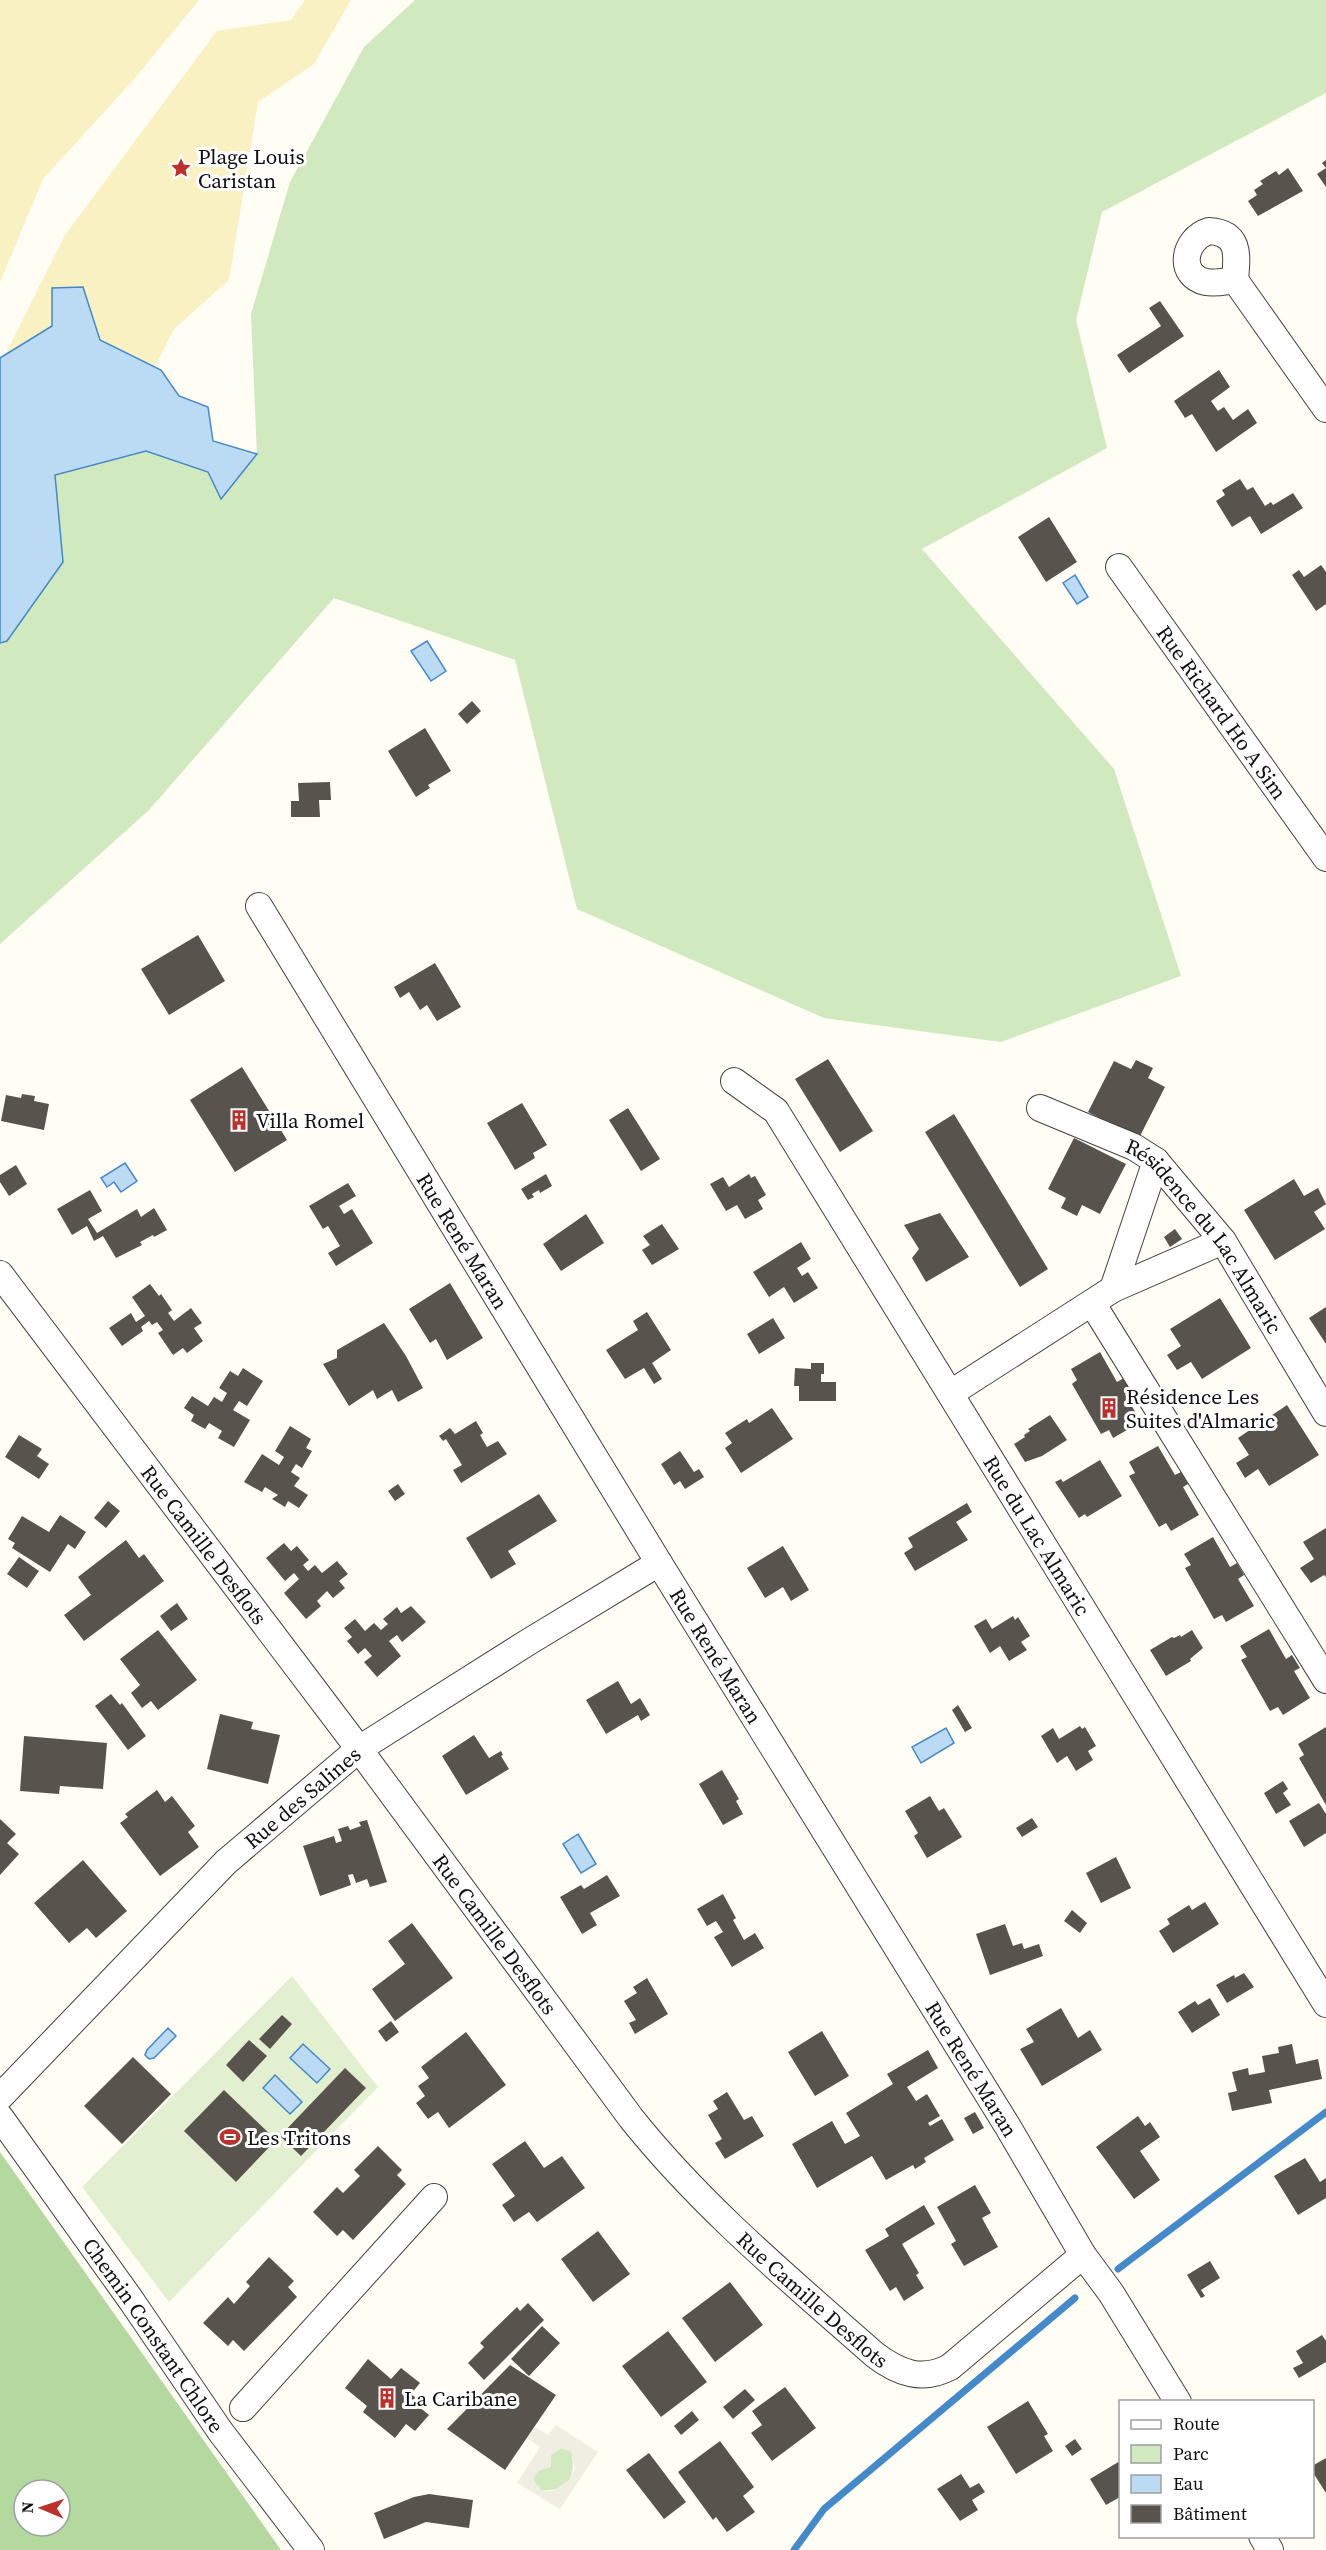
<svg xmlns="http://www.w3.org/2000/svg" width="1326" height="2550" font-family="'Source Serif 4',serif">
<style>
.green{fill:#d1e9be}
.forest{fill:#b4d99e;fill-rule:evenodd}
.sand{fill:#f9f1c2}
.pitch{fill:#e2f0d0}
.plaza{fill:#f0ede2;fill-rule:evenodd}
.water{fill:#bbdaf4;stroke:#4489c9;stroke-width:1.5}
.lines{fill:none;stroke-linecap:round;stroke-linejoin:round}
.stream{stroke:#4489c9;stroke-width:7}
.building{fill:#59534d}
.minor-casing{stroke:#434343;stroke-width:28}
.minor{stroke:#fff;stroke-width:26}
.labels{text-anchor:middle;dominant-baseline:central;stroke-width:6;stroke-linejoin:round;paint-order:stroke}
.poi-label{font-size:21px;fill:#101010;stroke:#fff;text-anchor:start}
.street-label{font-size:21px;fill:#101010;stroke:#fff}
</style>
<rect width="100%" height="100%" fill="#fffdf4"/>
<g class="green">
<polygon points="415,0 1326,0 1326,93 1102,212 1076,320 1107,448 922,549 1114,769 1181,976 1001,1042 824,1018 577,909 515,660 334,598 149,810 0,944 0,643 8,641 63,562 55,475 146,451 208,472 221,499 257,455 251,314 290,182 364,47"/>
<path d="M561,2448L571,2451C577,2476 569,2492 541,2490L533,2480L537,2471L550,2467L551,2455Z"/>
</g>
<path class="forest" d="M0,2152L281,2550H0ZM24,2490H60V2526H24Z"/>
<g class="sand">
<polygon points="0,0 199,0 135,78 43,179 0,282"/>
<polygon points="305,0 351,0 314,64 258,102 229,280 174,329 145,386 0,365 65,235 217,31 291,20"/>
</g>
<polygon class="pitch" points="292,1976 378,2087 169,2302 82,2187"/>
<path class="plaza" d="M556,2425L598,2452L560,2509L517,2483L540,2447L527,2438L535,2427L548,2435ZM561,2448L571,2452L575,2469L570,2479L553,2491L541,2490L533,2480L538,2471L551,2467V2455Z"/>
<g class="water">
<polygon points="83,287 100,340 161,370 179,396 208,407 213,441 257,454 221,499 208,472 146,451 55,475 63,562 7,641 0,643 0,358 52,326 52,288"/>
<polygon points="1075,575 1088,597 1077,604 1063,583"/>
<polygon points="427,641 446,671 431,681 411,651"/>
<polygon points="125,1163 137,1181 121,1192 114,1182 107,1187 101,1178"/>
<polygon points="946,1728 954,1743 921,1763 912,1747"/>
<polygon points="578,1834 596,1864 581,1873 563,1844"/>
<polygon points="168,2028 176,2036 154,2058 149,2059 145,2055 147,2050"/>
<polygon points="303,2044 330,2069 317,2083 290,2058"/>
<polygon points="275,2075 302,2102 290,2114 263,2088"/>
</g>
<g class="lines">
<g class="stream">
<polyline points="1118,2269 1326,2112"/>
<polyline points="794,2550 824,2509 1075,2298"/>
</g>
</g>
<g class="building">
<polygon points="1326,160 1326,187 1317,174 1326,168 1322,163"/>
<polygon points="1288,168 1303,191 1258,216 1248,201 1257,195 1254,190 1263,184 1260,181 1276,171 1279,175"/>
<polygon points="1160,301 1184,336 1129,373 1117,355 1161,326 1149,308"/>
<polygon points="1219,370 1230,387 1211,401 1218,411 1224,407 1233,420 1248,409 1257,423 1216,452 1192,414 1185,418 1174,401"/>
<polygon points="1240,479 1247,490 1253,487 1265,506 1271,502 1273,505 1293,493 1303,508 1261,534 1250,516 1232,527 1216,501 1225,495 1222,490"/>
<polygon points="1049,517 1077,562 1046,582 1018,537"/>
<polygon points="1321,565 1326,572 1326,604 1316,611 1292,575 1299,570 1304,577"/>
<polygon points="472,701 481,711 467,724 458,714"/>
<polygon points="425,728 451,771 428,785 430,788 416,797 388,751"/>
<polygon points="330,782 331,800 319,800 320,817 291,817 291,801 299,801 298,783"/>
<polygon points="198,935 225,981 169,1015 141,969"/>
<polygon points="435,963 461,1007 437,1021 427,1005 420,1010 409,992 400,998 394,987"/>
<polygon points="828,1059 873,1131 840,1152 795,1079"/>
<polygon points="1136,1060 1153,1068 1148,1078 1165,1087 1139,1138 1088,1112 1114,1061 1131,1069"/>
<polygon points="242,1067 287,1140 235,1172 190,1100"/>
<polygon points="22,1094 35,1096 34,1101 49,1104 44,1130 1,1121 6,1095 21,1098"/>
<polygon points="522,1103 547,1145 533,1153 535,1158 515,1170 487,1123"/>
<polygon points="628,1108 660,1159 641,1171 609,1120"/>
<polygon points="954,1114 1048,1269 1020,1287 925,1132"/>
<polygon points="1074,1138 1126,1164 1100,1214 1082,1205 1077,1216 1061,1208 1066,1198 1048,1189"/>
<polygon points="16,1165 27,1184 9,1196 0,1182 0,1175"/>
<polygon points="546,1174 552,1186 540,1193 539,1190 532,1194 534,1197 528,1200 521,1189"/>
<polygon points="749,1174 751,1178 755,1176 766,1195 758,1200 763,1209 745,1219 737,1205 726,1211 710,1184 723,1177 729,1187"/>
<polygon points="1294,1179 1304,1196 1318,1188 1326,1204 1314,1212 1325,1229 1275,1260 1244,1210"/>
<polygon points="348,1183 356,1196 339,1206 344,1214 352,1209 373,1243 336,1266 328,1253 340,1246 328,1226 323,1229 309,1206"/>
<polygon points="90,1190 102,1211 88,1219 97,1233 137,1209 141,1217 154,1208 167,1230 154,1237 153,1235 140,1242 142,1245 116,1258 103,1236 94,1241 87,1226 72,1235 57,1209"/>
<polygon points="940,1213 969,1257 926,1282 912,1258 919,1249 904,1225"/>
<polygon points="586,1214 604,1243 561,1271 543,1244"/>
<polygon points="662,1224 679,1249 652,1265 642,1250 650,1245 643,1236"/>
<polygon points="1175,1229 1182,1239 1170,1247 1164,1237"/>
<polygon points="801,1242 811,1259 797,1268 802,1276 808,1272 818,1288 794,1303 784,1287 769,1297 753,1272"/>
<polygon points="450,1283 483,1338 447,1360 436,1339 430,1343 409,1309"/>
<polygon points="150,1284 159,1296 161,1294 172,1310 168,1313 174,1321 191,1308 202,1323 194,1328 203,1341 187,1353 183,1348 173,1355 158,1333 163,1330 157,1322 152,1325 149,1321 141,1327 143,1331 122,1346 109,1328 131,1313 136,1322 145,1316 132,1297"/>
<polygon points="1220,1298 1251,1348 1202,1379 1191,1362 1177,1370 1167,1355 1181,1346 1170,1329"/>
<polygon points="1326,1307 1326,1344 1309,1318"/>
<polygon points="647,1312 671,1350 652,1363 662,1379 654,1384 644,1368 625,1379 606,1350 638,1330 633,1321"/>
<polygon points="773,1318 785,1338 759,1354 747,1334"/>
<polygon points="384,1323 406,1356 423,1388 398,1402 392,1390 377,1399 373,1390 349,1406 323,1364 337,1358 337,1350"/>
<polygon points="1100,1352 1117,1382 1124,1378 1131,1391 1125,1394 1141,1422 1113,1438 1109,1430 1101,1434 1072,1384 1077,1380 1071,1369"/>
<polygon points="811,1363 824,1363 824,1374 821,1374 821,1382 836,1382 836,1401 799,1401 799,1386 794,1386 795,1368 811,1369"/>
<polygon points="243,1368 263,1381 247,1406 239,1401 233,1410 250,1420 234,1447 218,1438 222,1431 209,1423 205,1429 191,1421 194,1415 184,1408 192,1396 208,1406 214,1397 222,1402 227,1393 219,1388 230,1371 238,1376"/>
<polygon points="1287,1405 1319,1455 1269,1486 1258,1469 1245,1478 1236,1463 1249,1455 1238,1438"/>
<polygon points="772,1408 793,1439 741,1473 725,1448 732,1443 725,1433 747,1419 749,1423"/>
<polygon points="1050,1415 1067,1440 1042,1456 1025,1462 1014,1444 1025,1437 1024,1435 1030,1431 1028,1429"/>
<polygon points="476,1421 483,1433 480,1435 487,1447 498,1441 507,1454 461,1483 453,1470 462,1465 446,1439 443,1441 439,1436 450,1428 455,1434"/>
<polygon points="290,1426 311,1439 306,1448 312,1451 302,1468 296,1464 291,1472 300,1478 294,1486 308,1495 299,1508 288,1501 285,1507 272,1499 278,1495 265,1487 262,1492 244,1482 262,1454 279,1465 284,1457 275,1451"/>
<polygon points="19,1435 42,1449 37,1456 49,1464 39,1479 5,1457"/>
<polygon points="1158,1446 1175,1475 1181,1472 1188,1484 1183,1487 1199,1515 1171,1531 1166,1523 1159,1527 1129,1476 1135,1473 1129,1462"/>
<polygon points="680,1451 694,1472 699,1469 704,1477 685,1489 680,1481 674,1485 661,1464"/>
<polygon points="1100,1460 1122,1496 1087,1517 1085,1514 1079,1518 1055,1482 1061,1479 1063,1482"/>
<polygon points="398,1484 405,1494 395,1501 388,1491"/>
<polygon points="539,1494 557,1521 508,1551 516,1564 491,1579 466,1538"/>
<polygon points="108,1501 120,1511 106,1528 94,1518"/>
<polygon points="967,1503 972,1512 956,1522 968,1540 915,1571 904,1553 913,1547 908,1538"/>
<polygon points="60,1515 86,1532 75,1549 68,1544 50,1572 12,1548 15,1543 8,1539 22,1516 49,1532"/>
<polygon points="1326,1528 1326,1577 1324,1575 1311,1583 1300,1568 1314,1559 1303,1542"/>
<polygon points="1213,1537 1230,1567 1237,1563 1244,1575 1238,1579 1254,1606 1226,1622 1222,1615 1214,1619 1185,1568 1191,1565 1184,1554"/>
<polygon points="126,1540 139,1558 144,1554 164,1581 84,1641 64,1615 91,1595 78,1577"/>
<polygon points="284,1543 291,1551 297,1546 309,1560 303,1565 308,1571 315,1565 322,1573 337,1561 348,1574 339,1581 345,1588 333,1598 327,1591 317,1601 321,1606 306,1619 284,1593 299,1579 294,1573 285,1581 266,1558"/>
<polygon points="783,1546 809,1590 791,1601 783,1587 765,1598 747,1568"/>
<polygon points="19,1557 39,1571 27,1588 7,1574"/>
<polygon points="177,1603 188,1619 171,1631 160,1616"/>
<polygon points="411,1606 426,1622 402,1642 397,1635 389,1641 401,1656 377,1677 364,1662 372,1656 365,1648 358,1654 347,1641 352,1637 344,1628 355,1619 365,1631 374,1623 381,1630 388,1624 383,1619 397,1607 401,1613"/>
<polygon points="1013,1616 1015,1620 1018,1617 1030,1636 1021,1642 1027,1650 1009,1661 1000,1646 990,1653 974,1626 986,1619 992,1629"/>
<polygon points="1269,1629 1286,1659 1292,1655 1300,1668 1294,1671 1310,1698 1283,1715 1278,1707 1270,1711 1241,1660 1247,1657 1240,1646"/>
<polygon points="158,1630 197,1680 158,1710 151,1701 142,1708 131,1693 140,1685 120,1659"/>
<polygon points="1192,1630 1203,1648 1190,1659 1191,1661 1166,1676 1150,1650 1172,1637 1174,1638 1180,1635 1181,1637"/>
<polygon points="618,1681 631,1704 640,1698 650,1715 641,1721 638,1715 606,1734 586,1700"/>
<polygon points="111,1694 120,1705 122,1703 146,1736 128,1750 95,1706"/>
<polygon points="958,1705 972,1728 965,1732 952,1710"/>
<polygon points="220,1714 253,1722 251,1729 280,1735 268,1784 207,1769"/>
<polygon points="1080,1726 1082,1729 1085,1727 1096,1746 1088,1751 1093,1760 1076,1771 1067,1756 1057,1763 1041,1736 1053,1728 1059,1739"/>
<polygon points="1326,1727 1326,1805 1299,1758 1304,1755 1298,1744"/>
<polygon points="474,1735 489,1758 501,1751 503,1755 501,1756 509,1769 466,1795 442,1756"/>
<polygon points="24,1736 107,1743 103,1789 60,1786 59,1794 20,1791"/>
<polygon points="722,1770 739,1799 736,1801 743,1814 723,1825 699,1784"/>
<polygon points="1283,1781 1288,1789 1283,1793 1291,1805 1276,1814 1264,1793"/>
<polygon points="157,1790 165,1802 172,1796 195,1826 188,1832 199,1847 160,1876 120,1823 128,1817 125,1814"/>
<polygon points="930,1796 939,1811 944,1808 962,1837 927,1858 914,1836 918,1833 905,1811"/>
<polygon points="1319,1803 1326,1814 1326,1833 1304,1847 1289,1821"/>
<polygon points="1032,1818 1038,1827 1022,1837 1016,1828"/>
<polygon points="0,1819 16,1834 7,1843 19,1854 0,1875"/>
<polygon points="367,1820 387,1882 370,1887 367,1879 356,1883 353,1874 348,1875 351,1885 320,1896 303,1846 334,1836 336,1843 342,1841 338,1829 348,1826 350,1830 361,1826 359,1822"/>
<polygon points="1116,1857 1131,1888 1101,1903 1086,1873"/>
<polygon points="83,1860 127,1911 96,1938 87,1928 69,1943 34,1903"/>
<polygon points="607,1875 620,1896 590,1913 597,1925 582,1934 560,1897 581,1885 584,1889"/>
<polygon points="723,1894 736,1918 733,1920 744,1940 755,1933 764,1948 732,1967 714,1937 723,1932 716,1921 707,1926 697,1909"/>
<polygon points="1205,1902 1219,1924 1173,1953 1159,1931 1170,1924 1167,1919 1189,1905 1192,1910"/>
<polygon points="1072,1910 1087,1923 1080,1933 1064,1921"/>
<polygon points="412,1923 453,1978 395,2021 372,1989 405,1964 388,1941"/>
<polygon points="1005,1924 1013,1946 1022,1943 1024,1949 1039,1944 1043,1956 990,1975 976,1934"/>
<polygon points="1244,1973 1254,1987 1227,2003 1216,1985 1234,1975 1235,1978"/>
<polygon points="647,1978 668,2014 635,2034 629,2023 636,2020 624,2001 637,1993 633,1987"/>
<polygon points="1210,1998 1220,2015 1192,2033 1178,2012 1195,2001 1198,2005"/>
<polygon points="1061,2008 1078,2038 1090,2030 1102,2050 1042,2086 1020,2049 1034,2042 1026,2029"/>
<polygon points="282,2015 292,2024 270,2049 259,2039"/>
<polygon points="391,2021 399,2032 386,2042 378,2031"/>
<polygon points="822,2031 849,2076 815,2096 788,2052"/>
<polygon points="466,2032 506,2085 449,2128 438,2112 428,2119 416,2103 425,2096 418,2086 429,2078 421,2067"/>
<polygon points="249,2040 267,2056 243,2082 226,2065"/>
<polygon points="1292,2044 1296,2064 1318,2059 1322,2079 1269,2090 1272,2103 1232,2111 1228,2093 1237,2091 1232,2072 1248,2068 1249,2075 1265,2072 1262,2056 1279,2053 1278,2047"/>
<polygon points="928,2050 938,2068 907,2087 916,2101 927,2094 940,2116 928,2123 930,2126 942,2119 954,2140 924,2158 926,2162 915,2169 913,2165 886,2180 872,2156 817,2188 792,2144 832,2121 845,2144 860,2136 846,2113 893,2084 887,2074"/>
<polygon points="133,2057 171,2094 122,2144 84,2106"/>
<polygon points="345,2068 366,2088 301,2156 280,2136"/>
<polygon points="224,2090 276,2140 236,2182 184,2131"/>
<polygon points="727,2092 744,2120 752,2116 764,2136 725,2159 715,2143 722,2139 708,2115 718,2109 713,2101"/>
<polygon points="975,2112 984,2128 973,2134 964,2118"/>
<polygon points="1138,2116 1145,2126 1150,2122 1160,2137 1140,2151 1160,2180 1134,2199 1096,2147"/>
<polygon points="525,2141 544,2168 562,2156 585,2188 537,2222 529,2212 514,2222 502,2205 515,2196 492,2164"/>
<polygon points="378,2146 402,2170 397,2175 406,2184 353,2240 343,2230 337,2236 313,2212 337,2187 343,2193 360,2176 354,2170"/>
<polygon points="1305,2158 1320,2182 1326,2178 1326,2198 1298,2215 1274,2176"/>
<polygon points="975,2185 991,2213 982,2218 998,2247 964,2266 951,2244 956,2241 937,2207"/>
<polygon points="924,2205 935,2224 902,2244 919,2273 916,2275 924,2288 904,2301 896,2287 890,2291 865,2250 889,2236 885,2229"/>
<polygon points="598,2231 630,2274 593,2302 561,2259"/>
<polygon points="269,2257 294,2281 288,2287 297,2297 244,2351 233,2340 228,2346 203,2323 228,2297 234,2304 250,2286 246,2282"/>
<polygon points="1210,2261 1220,2278 1201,2290 1205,2296 1201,2298 1187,2275"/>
<polygon points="730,2282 763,2325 715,2362 682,2318"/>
<polygon points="528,2303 544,2320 484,2380 468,2363 484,2347 480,2343 517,2307 520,2311"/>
<polygon points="542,2326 560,2343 529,2376 511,2359"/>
<polygon points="668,2331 707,2382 661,2417 622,2366"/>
<polygon points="1322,2335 1326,2341 1326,2362 1299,2378 1293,2368 1303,2363 1296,2351"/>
<polygon points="368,2359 391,2379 401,2368 420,2383 411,2394 421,2402 418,2406 429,2415 415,2431 406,2424 395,2438 363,2412 367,2406 345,2388"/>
<polygon points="510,2365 556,2395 505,2470 447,2429"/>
<polygon points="785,2387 816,2428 772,2461 751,2433 762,2425 752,2411"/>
<polygon points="745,2389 755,2400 733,2419 723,2407"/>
<polygon points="1028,2401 1048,2434 1044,2436 1053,2451 1016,2474 987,2427"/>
<polygon points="692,2411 699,2420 681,2435 674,2426"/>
<polygon points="1075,2439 1082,2449 1072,2456 1065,2446"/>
<polygon points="720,2441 754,2487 743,2496 755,2512 727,2532 716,2517 713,2520 678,2472"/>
<polygon points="649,2453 686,2502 664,2519 626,2470"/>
<polygon points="1326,2458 1326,2493 1312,2471 1312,2466"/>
<polygon points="1120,2461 1120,2497 1106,2505 1090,2479"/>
<polygon points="961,2474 970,2488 979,2483 985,2492 972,2500 978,2510 960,2521 937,2489"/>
<polygon points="429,2494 473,2500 469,2528 426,2522 384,2539 374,2513 414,2497"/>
</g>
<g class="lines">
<g class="minor-casing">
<g id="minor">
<path d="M1209,231C1241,233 1237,256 1235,280C1226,281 1216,284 1206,282C1177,276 1183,239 1209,231Z"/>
<polyline points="1235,280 1326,409"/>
<path id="s1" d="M1119,567L1326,858"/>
<path id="s2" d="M259,906L659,1563L1008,2127L1083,2255L1111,2293L1178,2402"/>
<path id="s3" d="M734,1081L776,1111L1326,2004"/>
<path id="s4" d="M1040,1108L1134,1147L1156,1161L1223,1241L1326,1413"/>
<path id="s5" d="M0,1274L359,1749L631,2118C702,2207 790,2280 875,2355C899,2373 922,2382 950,2367L1083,2255"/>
<polyline points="1113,1289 1156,1161"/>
<polyline points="1092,1303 1326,1680"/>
<polyline points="951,1393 1113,1289 1223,1241"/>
<path id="s6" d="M0,2097L226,1862L359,1749L530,1641L659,1563"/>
<path id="s7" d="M0,2117L131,2300L220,2431L311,2550"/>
<polyline points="243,2408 434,2197"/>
<polyline points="1262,2536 1270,2550"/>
</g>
</g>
<use href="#minor" class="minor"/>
</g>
<defs>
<g id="sight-bare" transform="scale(1.62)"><path d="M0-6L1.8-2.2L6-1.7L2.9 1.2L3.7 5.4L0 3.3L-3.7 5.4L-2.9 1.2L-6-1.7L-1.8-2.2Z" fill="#bd312c" stroke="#fff" stroke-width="2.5" paint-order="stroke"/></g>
<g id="building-bare" transform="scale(1.62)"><path d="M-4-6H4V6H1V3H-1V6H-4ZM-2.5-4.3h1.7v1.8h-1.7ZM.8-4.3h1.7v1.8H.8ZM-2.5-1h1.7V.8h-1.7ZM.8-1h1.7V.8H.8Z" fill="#bd312c" stroke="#fff" stroke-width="2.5" paint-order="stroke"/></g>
<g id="stadium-bare" transform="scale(1.62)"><path d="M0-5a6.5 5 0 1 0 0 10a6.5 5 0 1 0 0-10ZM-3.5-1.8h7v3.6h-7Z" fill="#bd312c" stroke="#fff" stroke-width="2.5" paint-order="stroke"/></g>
</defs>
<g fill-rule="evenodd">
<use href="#sight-bare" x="181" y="168"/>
<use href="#building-bare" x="239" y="1120"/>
<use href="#building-bare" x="1109" y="1408"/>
<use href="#stadium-bare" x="230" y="2137"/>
<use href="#building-bare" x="387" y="2398"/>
</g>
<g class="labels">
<g class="poi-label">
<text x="198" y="156">Plage Louis<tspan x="198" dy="24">Caristan</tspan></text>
<text x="256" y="1120">Villa Romel</text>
<text x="1126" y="1396">Résidence Les<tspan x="1126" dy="24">Suites d'Almaric</tspan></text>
<text x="247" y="2137">Les Tritons</text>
<text x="404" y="2398">La Caribane</text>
</g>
<g class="street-label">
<text stroke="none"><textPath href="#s1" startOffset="178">Rue Richard Ho A Sim</textPath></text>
<text stroke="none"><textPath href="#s2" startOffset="392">Rue René Maran</textPath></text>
<text stroke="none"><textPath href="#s4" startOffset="216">Résidence du Lac Almaric</textPath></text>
<text stroke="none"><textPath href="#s3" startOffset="550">Rue du Lac Almaric</textPath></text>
<text stroke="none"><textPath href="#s5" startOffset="339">Rue Camille Desflots</textPath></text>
<text stroke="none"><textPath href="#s2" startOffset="878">Rue René Maran</textPath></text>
<text stroke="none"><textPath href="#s6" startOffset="426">Rue des Salines</textPath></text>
<text stroke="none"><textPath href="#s5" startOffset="825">Rue Camille Desflots</textPath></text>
<text stroke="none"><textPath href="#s2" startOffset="1364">Rue René Maran</textPath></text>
<text stroke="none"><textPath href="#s5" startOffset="1311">Rue Camille Desflots</textPath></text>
<text stroke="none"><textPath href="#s7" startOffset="267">Chemin Constant Chlore</textPath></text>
</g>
</g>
<rect x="1119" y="2400" width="195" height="138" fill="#ffffff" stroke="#9f9f9f" stroke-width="1.5"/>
<rect x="1131" y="2420" width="30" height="9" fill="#ffffff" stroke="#9f9f9f" stroke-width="1.5"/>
<text x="1173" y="2430" font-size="18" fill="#101010">Route</text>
<rect x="1131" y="2445" width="30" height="18" fill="#d1e9be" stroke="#9f9f9f" stroke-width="1.5"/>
<text x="1173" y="2460" font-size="18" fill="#101010">Parc</text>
<rect x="1131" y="2475" width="30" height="18" fill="#bbdaf4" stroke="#9f9f9f" stroke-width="1.5"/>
<text x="1173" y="2490" font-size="18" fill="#101010">Eau</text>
<rect x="1131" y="2505" width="30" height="18" fill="#59534d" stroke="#9f9f9f" stroke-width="1.5"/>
<text x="1173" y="2520" font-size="18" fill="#101010">Bâtiment</text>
<g transform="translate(42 2508) rotate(272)"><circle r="28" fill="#ffffff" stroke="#9f9f9f" stroke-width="1.5"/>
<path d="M0-4.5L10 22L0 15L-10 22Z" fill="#bd312c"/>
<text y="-9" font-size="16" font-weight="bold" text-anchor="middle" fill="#101010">N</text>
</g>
</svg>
